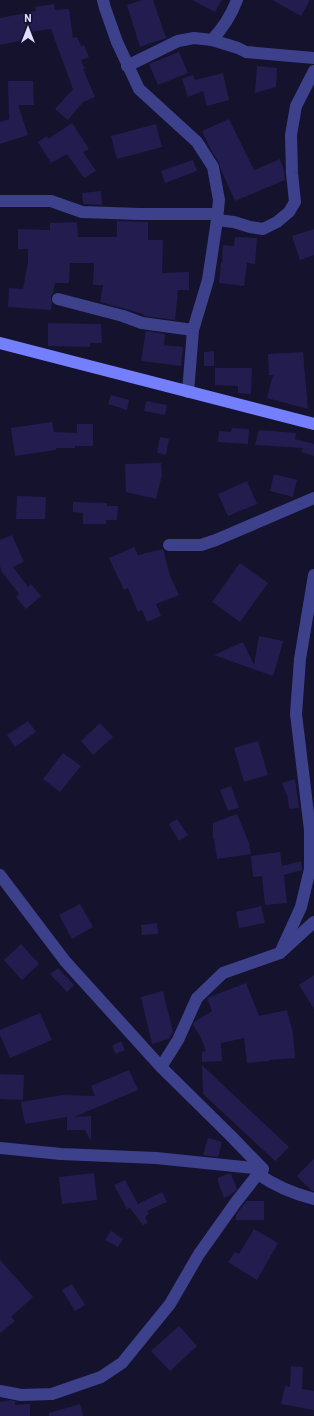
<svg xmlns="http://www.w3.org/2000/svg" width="314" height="1416" font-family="Barlow,sans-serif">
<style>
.building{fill:#221d4e}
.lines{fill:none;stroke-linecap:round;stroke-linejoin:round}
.street{stroke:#3d418c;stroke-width:12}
.secondary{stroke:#747fff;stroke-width:12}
</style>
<rect width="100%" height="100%" fill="#14122d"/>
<g class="building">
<polygon points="142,0 153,0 166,38 140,47 127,5"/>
<polygon points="192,0 222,0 215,12"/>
<polygon points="272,0 310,0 301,16"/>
<polygon points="54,4 55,10 69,9 73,38 77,37 81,46 84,45 89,57 81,60 85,69 83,69 95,97 83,102 68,120 55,109 73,89 51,29 30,32 32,38 0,45 0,18 36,11 35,7"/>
<polygon points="179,52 188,73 158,85 149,64"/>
<polygon points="257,66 277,68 276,87 255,93"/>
<polygon points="223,73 229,100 207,106 203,91 188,97 182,79 193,75 195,80"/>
<polygon points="8,81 33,81 34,105 18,105 28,135 0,144 0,122 9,119"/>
<polygon points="229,119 254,170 280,159 284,170 285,180 235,201 222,172 219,163 211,150 202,131"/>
<polygon points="72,123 89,149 83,152 96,171 84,178 67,154 51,163 38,142 47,136 48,139"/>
<polygon points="156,124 162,147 117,159 111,136"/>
<polygon points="193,160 197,171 165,183 161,171"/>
<polygon points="101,191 102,205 83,204 82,193"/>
<polygon points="117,221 148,222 148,240 163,240 162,273 189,272 189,290 178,290 175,320 144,316 143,314 100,302 103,285 93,285 94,263 70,263 69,283 55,283 53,293 51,297 52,303 51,310 8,307 9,288 23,289 28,262 28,249 18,249 18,229 50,230 50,223 77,222 78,237 117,237"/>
<polygon points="314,229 314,255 300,260 292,236"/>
<polygon points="235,237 257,238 255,264 247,263 244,286 219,283 221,263 222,263 223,245 234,246"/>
<polygon points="48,323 101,324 102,343 90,343 90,347 48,346"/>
<polygon points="146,331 165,334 164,345 183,347 181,366 141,361"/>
<polygon points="214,351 214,366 204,366 204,352"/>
<polygon points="303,352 308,409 267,398 273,375 269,375 268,354"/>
<polygon points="215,368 252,368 251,394 238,393 238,386 215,385"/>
<polygon points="111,395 129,400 127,410 108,404"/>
<polygon points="146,401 167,405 165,415 144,411"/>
<polygon points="52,422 54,432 77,433 77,424 93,424 93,446 75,446 75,448 56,448 56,450 15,456 11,428"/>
<polygon points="232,428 249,429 248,444 218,442 219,431 231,432"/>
<polygon points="259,430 296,433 295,439 314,444 314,456 301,452 303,448 255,445"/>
<polygon points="160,437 169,439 166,455 157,453"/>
<polygon points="161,463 162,475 156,499 126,492 125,464"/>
<polygon points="274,474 297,480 293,497 270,491"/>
<polygon points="247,481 257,504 228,516 218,494"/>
<polygon points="17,496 46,497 45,519 16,519"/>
<polygon points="73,502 107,503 107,506 118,506 117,520 106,520 106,524 83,524 83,513 73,512"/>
<polygon points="12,535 24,562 13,567 28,587 31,584 41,596 26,609 16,597 19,594 2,572 0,566 0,540"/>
<polygon points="134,547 138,555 163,549 170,576 179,595 156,604 161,616 147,622 142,610 138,612 128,588 124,590 109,558"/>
<polygon points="240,563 268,583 240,622 212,602"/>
<polygon points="259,636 283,641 280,653 273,676 214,655 243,642 254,665"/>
<polygon points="28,721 36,732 15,747 7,735"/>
<polygon points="100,723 113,737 93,755 81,741"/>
<polygon points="258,741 268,775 244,782 234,748"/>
<polygon points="63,753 81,766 60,792 43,779"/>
<polygon points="295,779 299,808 289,809 288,798 282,783"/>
<polygon points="231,786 239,808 228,811 220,790"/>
<polygon points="237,814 249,843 251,854 217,859 214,839 213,839 213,823"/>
<polygon points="177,819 188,835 179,841 169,824"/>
<polygon points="280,852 282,866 301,861 302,870 284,875 287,903 265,905 262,876 253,877 251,856"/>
<polygon points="80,904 93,927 72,939 59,915"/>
<polygon points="261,906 265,923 239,928 236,912"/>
<polygon points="157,923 158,934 142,935 141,925"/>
<polygon points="21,944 39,964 22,980 4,960"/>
<polygon points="58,968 74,985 67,992 50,974"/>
<polygon points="314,975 314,1009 299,985"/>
<polygon points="246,983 259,1016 287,1010 293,1033 295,1058 269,1060 269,1061 247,1063 244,1038 221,1043 222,1061 202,1062 202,1052 206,1051 201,1038 193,1025 194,1022 212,1011 207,998"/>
<polygon points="163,991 173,1032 169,1039 152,1044 141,997"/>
<polygon points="40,1013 52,1040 10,1058 0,1035 0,1030"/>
<polygon points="121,1041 125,1050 116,1054 112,1046"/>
<polygon points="202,1065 289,1147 275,1161 203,1094"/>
<polygon points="129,1070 138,1090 74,1117 91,1116 91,1141 85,1130 67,1130 67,1117 25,1124 21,1102 62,1095 95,1096 91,1086"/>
<polygon points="0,1074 24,1075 23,1100 0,1099"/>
<polygon points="208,1138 222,1142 218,1157 203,1155"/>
<polygon points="314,1159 314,1191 312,1191 297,1176"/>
<polygon points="94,1173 97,1200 62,1204 59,1177"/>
<polygon points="227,1174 231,1174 237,1189 232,1194 224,1198 218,1182 218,1178"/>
<polygon points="125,1180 138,1204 162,1192 167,1202 147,1211 149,1214 145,1217 148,1223 143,1225 130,1208 127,1209 114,1185"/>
<polygon points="246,1201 264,1201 264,1220 236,1220 236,1215"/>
<polygon points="254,1229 278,1243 257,1280 228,1262 235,1252 239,1254"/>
<polygon points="111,1231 123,1239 118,1247 105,1240"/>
<polygon points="0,1260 33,1297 11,1317 15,1321 0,1333"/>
<polygon points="72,1284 85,1305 75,1311 62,1290"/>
<polygon points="179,1326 197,1346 170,1371 151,1351"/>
<polygon points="291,1366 303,1367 302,1389 314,1391 314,1410 281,1404 285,1386 290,1387"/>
<polygon points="10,1400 15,1401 15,1405 30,1404 30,1416 0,1416 0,1402"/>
<polygon points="80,1404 83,1416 49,1416 49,1413"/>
</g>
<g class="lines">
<g class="street">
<polyline points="103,0 105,8 117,42 139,89 197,142 213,167 219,200 217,220 208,280 193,330 188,392"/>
<path d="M212,40C223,28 231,16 237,0"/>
<polyline points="127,66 178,41 194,38 212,40 238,48 246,52 314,58"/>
<polyline points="0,201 51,201 82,212 140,214 217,214"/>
<polyline points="217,220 234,222 250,227 263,229 277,222 289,212 295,202 292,173 291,135 296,106 314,71"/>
<polyline points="58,299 123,316 142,323 193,330"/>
<polyline points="169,545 201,545 216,540 314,498"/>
<path d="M0,875L65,961L161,1067L232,1137L263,1169L258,1174C275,1186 295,1194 314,1199"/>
<polyline points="280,953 301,907 310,869 310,830 296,714 300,659 314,575"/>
<polyline points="161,1067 178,1040 197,998 223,973 280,953 314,922"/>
<polyline points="0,1148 61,1154 156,1158 263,1169"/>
<polyline points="0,1391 21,1395 52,1394 101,1377 122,1363 170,1304 199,1254 236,1202 258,1174"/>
</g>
<polyline class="secondary" points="0,343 314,424"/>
</g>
<g transform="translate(28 28)" stroke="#14122d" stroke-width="3" paint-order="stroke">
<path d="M0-3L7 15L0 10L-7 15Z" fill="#deddff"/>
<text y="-6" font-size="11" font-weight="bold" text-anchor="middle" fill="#deddff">N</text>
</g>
</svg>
